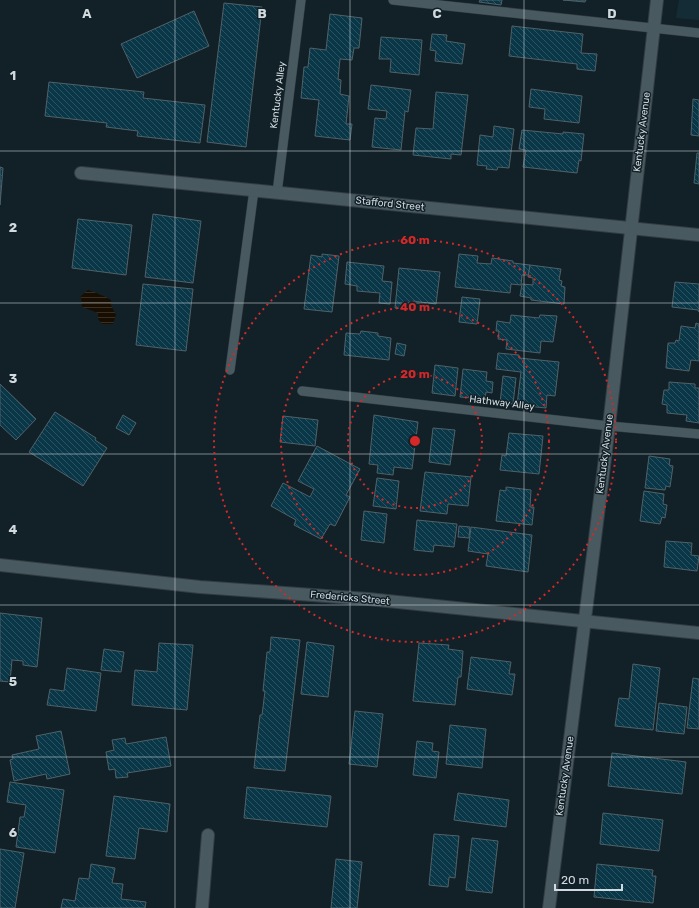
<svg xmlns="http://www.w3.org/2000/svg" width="699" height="908" font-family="Rubik,sans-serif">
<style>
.built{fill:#142c35}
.water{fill:url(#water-rules)}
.building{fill:url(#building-back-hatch);stroke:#506168}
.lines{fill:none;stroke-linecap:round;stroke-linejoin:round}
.lane-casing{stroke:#333c42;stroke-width:10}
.street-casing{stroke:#333c42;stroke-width:14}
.lane{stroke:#495960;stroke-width:9}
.street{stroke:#495960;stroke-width:12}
.grid{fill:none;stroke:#d1dadf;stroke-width:1;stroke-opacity:0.55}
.ring{fill:none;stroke:#d62828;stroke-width:2;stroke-dasharray:2 4}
.labels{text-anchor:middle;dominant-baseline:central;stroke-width:3;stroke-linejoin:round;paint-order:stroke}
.street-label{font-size:10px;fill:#d1dadf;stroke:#122127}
.grid-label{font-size:13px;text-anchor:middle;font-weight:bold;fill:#d1dadf;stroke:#122127;stroke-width:3;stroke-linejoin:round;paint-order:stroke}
.centre{fill:#d62828;stroke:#122127;stroke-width:2}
.ring-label{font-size:12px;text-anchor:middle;font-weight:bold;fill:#d62828;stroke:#122127;stroke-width:3;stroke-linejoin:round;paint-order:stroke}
</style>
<defs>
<pattern id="water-rules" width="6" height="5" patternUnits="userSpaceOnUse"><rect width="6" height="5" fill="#170d00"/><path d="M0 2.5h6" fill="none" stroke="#383025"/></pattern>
<pattern id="building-back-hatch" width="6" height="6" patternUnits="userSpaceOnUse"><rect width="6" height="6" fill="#093747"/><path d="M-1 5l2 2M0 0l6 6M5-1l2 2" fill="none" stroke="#2c5361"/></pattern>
</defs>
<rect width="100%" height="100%" fill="#122127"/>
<polygon class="built" points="679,0 699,0 699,20 676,18"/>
<path class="water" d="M88,290C94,292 107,297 111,300V305L116,315L113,324H102L98,319V313L82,307L81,296Z"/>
<g class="building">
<polygon points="480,0 502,0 501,5 479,2"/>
<polygon points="563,0 586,0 585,2"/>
<polygon points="224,3 262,7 246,147 207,142"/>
<polygon points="194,11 209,46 137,78 121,44"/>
<polygon points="330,14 362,18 359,48 354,48 352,60 340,59 338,79 341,80 340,94 349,96 346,124 352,124 350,140 315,136 319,100 301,98 304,67 308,67 310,48 326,50"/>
<polygon points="512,26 583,34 581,53 597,54 595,71 577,69 577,64 509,56"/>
<polygon points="432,34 447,35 446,41 465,44 462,64 435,61 436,51 430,50"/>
<polygon points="381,37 422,40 419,75 390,72 391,59 379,59"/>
<polygon points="49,82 144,92 143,98 205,105 200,143 137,136 138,131 106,127 107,123 45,116"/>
<polygon points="371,85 411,90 408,112 405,111 401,150 372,147 375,118 386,119 387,111 368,109"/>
<polygon points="531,89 582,96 579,123 544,119 545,109 529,107"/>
<polygon points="436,92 468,95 461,155 451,154 451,159 413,155 416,128 433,129"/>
<polygon points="693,99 699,100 699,136 691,135"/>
<polygon points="494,126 514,129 509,168 498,167 497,170 486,169 487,166 477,165 480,135 493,137"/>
<polygon points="522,130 563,134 563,132 584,134 581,161 579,160 577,173 523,167 526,150 519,149"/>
<polygon points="697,153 699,153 699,184 694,183"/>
<polygon points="0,167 3,168 0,205"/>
<polygon points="153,214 201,221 193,283 145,277"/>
<polygon points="78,219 132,225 126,275 72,268"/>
<polygon points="322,254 339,256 332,312 304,309 311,255 322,257"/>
<polygon points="459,254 478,256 477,263 491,264 492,258 513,261 513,263 530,265 529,275 522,275 521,285 511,284 510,293 455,287"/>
<polygon points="347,262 384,266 382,281 392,282 390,304 379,303 380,293 357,291 357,286 345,284"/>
<polygon points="530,265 561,269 559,280 562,281 561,286 565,287 564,304 531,300 531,298 520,296 522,284 533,285 533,278 528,277"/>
<polygon points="399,268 440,272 436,304 413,301 412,309 395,308"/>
<polygon points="675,282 699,284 699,312 698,310 672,307"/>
<polygon points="143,284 193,289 186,351 136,345"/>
<polygon points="462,297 480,299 477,324 459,322"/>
<polygon points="511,315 539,318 540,315 557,316 553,342 541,341 540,353 506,349 507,340 498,339 499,331 496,331 497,321 510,323"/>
<polygon points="696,323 699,324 699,361 691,360 689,371 666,368 668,343 675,343 676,340 679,341 681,326 695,328"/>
<polygon points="361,331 378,333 378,336 391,338 389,360 344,355 346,333 360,334"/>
<polygon points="397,343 406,345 404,356 395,354"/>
<polygon points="498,353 519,355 519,358 559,362 555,396 547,395 546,408 517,405 521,372 496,369"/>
<polygon points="435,365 458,368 455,396 432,393"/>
<polygon points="463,369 487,372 486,381 493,382 492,393 486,392 485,399 460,397"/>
<polygon points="503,376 516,378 513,404 500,403"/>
<polygon points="669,382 695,384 695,388 699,388 699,423 686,421 687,415 667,413 667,405 662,404 664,390 669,390"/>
<polygon points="0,384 36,419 16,440 0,425"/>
<polygon points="55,412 96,438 95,440 107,448 83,486 29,452"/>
<polygon points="123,415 136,423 129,435 116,428"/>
<polygon points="374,415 418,422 412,469 394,467 393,475 377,473 378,465 369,464"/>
<polygon points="283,416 318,420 315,446 280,442"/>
<polygon points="433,428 455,430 450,465 429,462"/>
<polygon points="509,433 543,436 539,474 500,470 502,455 506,456"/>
<polygon points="317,446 360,469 346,495 350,497 335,526 330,524 321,539 294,525 296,520 271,506 283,483 310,497 314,489 298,481"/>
<polygon points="649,456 670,459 669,465 673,466 670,487 666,486 665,490 645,488"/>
<polygon points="425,472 471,477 468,506 448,504 447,514 420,511"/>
<polygon points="377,478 399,481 396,509 373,506"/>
<polygon points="506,487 531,490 530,507 534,507 532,525 496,521 500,490 506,491"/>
<polygon points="644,491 664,494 663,504 667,505 665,518 662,517 660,524 640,521"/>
<polygon points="364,511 387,514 384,543 361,540"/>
<polygon points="417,520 457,524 454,547 434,545 433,552 414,550"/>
<polygon points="459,526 470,527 469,538 458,537"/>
<polygon points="471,527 532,535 528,572 486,566 488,554 468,551"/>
<polygon points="666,541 692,543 691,555 699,556 697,571 664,567"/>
<polygon points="0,613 42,618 37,667 23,665 23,661 12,660 10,682 0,681"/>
<polygon points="271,637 300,640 285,771 254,768 260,715 262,715 265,691 263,691 267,652 270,652"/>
<polygon points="307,642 334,646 328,697 301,694"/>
<polygon points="159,643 193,645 187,710 132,705 135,670 157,672"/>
<polygon points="419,643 449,645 448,649 463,651 461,677 458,677 455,705 413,701"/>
<polygon points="104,649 124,652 121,672 101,670"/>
<polygon points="471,657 511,662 509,674 515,674 512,695 467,689"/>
<polygon points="633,664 660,668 653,730 615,726 619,698 629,699"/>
<polygon points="67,668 101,673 96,711 47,705 50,689 64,691"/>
<polygon points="693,678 699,679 699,729 687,728"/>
<polygon points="659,703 687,707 684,734 656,731"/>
<polygon points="355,711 383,714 377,767 349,764"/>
<polygon points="450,725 486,729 482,768 446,764"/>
<polygon points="61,731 70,774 47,779 46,774 14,781 10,760 13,759 12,755 39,749 36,736"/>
<polygon points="166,737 171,766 127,773 128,777 116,778 115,769 109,770 106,752 114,750 112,740 125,738 126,744"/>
<polygon points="417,741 433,743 432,751 439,752 436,778 413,775"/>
<polygon points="612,753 686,762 682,794 608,786"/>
<polygon points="10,782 64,790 55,853 16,847 20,817 24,817 26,805 7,802"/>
<polygon points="247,787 331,796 327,827 244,818"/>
<polygon points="458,793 509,800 506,827 454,820"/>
<polygon points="114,796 170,804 167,832 139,828 135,859 106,856"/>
<polygon points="603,813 663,820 659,851 600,844"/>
<polygon points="434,834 459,836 455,878 449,877 448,887 429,885"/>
<polygon points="472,838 498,841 492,893 466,890"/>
<polygon points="0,849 24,853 15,908 0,908"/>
<polygon points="336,859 362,862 357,908 331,908"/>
<polygon points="91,864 115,868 112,883 123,884 121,899 146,902 145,908 61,908 63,899 75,901 79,878 89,879"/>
<polygon points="597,864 653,870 652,876 656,876 653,903 594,897"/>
</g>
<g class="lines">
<g class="lane-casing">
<g id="lane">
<polyline points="393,0 699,33"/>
<polyline points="277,193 301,0"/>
<polyline points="230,370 254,190"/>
<polyline points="302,391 609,426 699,434"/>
</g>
</g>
<g class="street-casing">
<g id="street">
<polyline points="81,173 699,235"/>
<polyline points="0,565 200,587 368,599 699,633"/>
<polyline points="202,908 208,835"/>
<polyline points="549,908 609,426 657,0"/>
</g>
</g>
<use href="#lane" class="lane"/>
<use href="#street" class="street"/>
</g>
<path class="grid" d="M175,0V908M350,0V908M524,0V908M0,151H699M0,303H699M0,454H699M0,605H699M0,757H699"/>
<g class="ring">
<circle cx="415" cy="441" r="67"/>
<circle cx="415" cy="441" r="134"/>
<circle cx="415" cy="441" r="201"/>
</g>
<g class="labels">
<g class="street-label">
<text transform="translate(278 95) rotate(-83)">Kentucky Alley</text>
<text transform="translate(642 132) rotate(-83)">Kentucky Avenue</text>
<text transform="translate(390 204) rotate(6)">Stafford Street</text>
<text transform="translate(502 403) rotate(7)">Hathway Alley</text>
<text transform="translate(605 454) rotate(-83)">Kentucky Avenue</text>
<text transform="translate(350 598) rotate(5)">Fredericks Street</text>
<text transform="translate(565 776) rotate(-82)">Kentucky Avenue</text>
</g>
</g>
<g class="grid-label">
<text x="87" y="18">A</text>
<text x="262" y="18">B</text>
<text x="437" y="18">C</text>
<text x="612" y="18">D</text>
<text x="13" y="80">1</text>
<text x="13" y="232">2</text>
<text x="13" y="383">3</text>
<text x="13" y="534">4</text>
<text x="13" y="686">5</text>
<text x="13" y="837">6</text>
</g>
<circle cx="415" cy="441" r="6" class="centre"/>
<g class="ring-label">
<text x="415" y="244">60 m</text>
<text x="415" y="311">40 m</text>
<text x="415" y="378">20 m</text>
</g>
<path d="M555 884v6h67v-6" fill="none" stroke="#d1dadf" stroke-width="2"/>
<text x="561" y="884" font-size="12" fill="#d1dadf" stroke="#122127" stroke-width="3" paint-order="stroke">20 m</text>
</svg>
